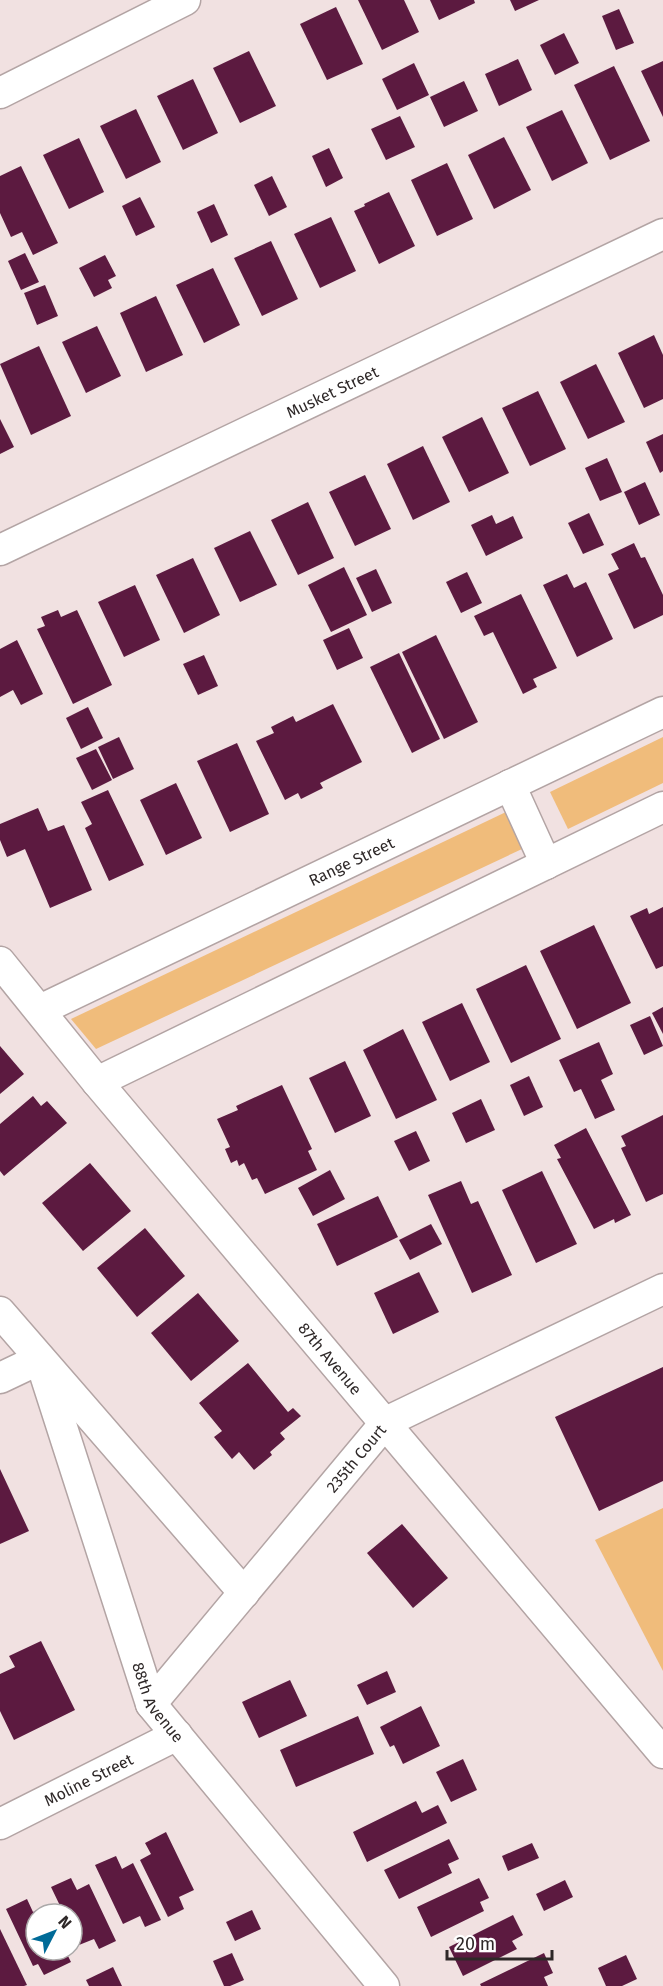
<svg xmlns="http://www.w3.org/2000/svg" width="663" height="1986" font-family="'Fira Sans',sans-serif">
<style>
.green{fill:#f0bc7b}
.building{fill:#5c1a40}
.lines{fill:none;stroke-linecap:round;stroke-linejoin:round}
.street-casing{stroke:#b3a4a4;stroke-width:33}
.street{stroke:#fff;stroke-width:30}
.labels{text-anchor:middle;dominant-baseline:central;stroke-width:6;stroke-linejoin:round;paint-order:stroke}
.street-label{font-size:16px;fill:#2e2828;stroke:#fff}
</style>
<rect width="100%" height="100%" fill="#f1e1e1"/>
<g class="green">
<polygon points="663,737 663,783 568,829 550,792"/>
<polygon points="506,812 522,849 96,1049 71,1019"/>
<polygon points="663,1508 663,1671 595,1540"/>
</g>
<g class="building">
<polygon points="358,0 404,0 419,32 382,50"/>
<polygon points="430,0 474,0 475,3 439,20"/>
<polygon points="510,0 539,0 515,11"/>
<polygon points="336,7 363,64 327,80 300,24"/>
<polygon points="619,9 634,43 616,50 602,16"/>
<polygon points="564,33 579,63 555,75 540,45"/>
<polygon points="249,51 276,106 240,123 213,68"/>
<polygon points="518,59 532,90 499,106 485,74"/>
<polygon points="663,61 663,117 641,71"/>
<polygon points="414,63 429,95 397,110 382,79"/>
<polygon points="614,66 650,141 610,160 574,85"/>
<polygon points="193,79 218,133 183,150 157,96"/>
<polygon points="464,81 478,111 444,127 430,97"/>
<polygon points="136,109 161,162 126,179 100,126"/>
<polygon points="562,110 588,163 552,181 526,127"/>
<polygon points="400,116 415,147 386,160 371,129"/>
<polygon points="504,137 531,190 494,209 468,155"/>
<polygon points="79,138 104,192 69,209 43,155"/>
<polygon points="329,148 343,178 326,187 312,156"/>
<polygon points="447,163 473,219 437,236 411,180"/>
<polygon points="21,166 58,243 33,255 22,232 11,237 0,213 0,176"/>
<polygon points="272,176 287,207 269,216 254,185"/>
<polygon points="389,192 415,246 379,264 354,211 365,206 364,204"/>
<polygon points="140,197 155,227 136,236 122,206"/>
<polygon points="214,204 228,235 211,243 197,212"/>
<polygon points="331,217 356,271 320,288 294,234"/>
<polygon points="271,241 298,299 262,316 234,258"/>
<polygon points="25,253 39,282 21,290 8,261"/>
<polygon points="105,255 116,276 108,280 112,288 94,297 79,268"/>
<polygon points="213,268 240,325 204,343 176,285"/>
<polygon points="45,285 58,316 37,325 24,293"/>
<polygon points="156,296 183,355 146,372 120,313"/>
<polygon points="97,326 121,376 86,393 62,342"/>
<polygon points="654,335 663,355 663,399 644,408 618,353"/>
<polygon points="39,346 71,416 31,435 0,364"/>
<polygon points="596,364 625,422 588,439 560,382"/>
<polygon points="538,391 566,449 530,466 502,408"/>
<polygon points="482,417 509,473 469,492 442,437"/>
<polygon points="0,419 14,447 0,454"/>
<polygon points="663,434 663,471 660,473 646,442"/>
<polygon points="423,446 450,502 413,520 387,464"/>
<polygon points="607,458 622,492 600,501 585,468"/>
<polygon points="365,475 391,529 355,546 329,492"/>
<polygon points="645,482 660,515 639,525 624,492"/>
<polygon points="308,502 334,558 298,575 271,520"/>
<polygon points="589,513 604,545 583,554 568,523"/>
<polygon points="492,515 496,524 513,516 523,538 486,556 471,525"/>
<polygon points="250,531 277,585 240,602 214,548"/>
<polygon points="634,543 641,558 645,557 663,595 663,615 634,629 608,574 619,569 611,554"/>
<polygon points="193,558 220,615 184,633 156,575"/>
<polygon points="344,567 367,615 331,632 308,585"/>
<polygon points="376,569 392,603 372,612 356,578"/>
<polygon points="467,572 482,603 461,613 446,582"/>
<polygon points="567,574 574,588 586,582 613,639 577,657 543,585"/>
<polygon points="135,585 160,640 124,657 98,602"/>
<polygon points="521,594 557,668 533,679 537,687 523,694 493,632 484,636 474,616"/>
<polygon points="58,610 61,617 77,610 112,685 73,704 37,629 45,626 41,617"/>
<polygon points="349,628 363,658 337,670 323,640"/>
<polygon points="436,635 478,722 444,739 402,652"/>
<polygon points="17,640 43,694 21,705 13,690 0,697 0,649"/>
<polygon points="399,653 440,739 412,753 370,667"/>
<polygon points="204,655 218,686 198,695 183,664"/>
<polygon points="333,704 362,762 320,783 323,788 301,799 298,793 285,800 256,741 274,733 271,727 293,716 296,722"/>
<polygon points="88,707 103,738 81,749 66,718"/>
<polygon points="119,737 134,769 113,779 98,747"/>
<polygon points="237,743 269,814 230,832 197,761"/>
<polygon points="96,749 112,780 92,790 76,758"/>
<polygon points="176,783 202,838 166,855 140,800"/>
<polygon points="108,790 144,865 109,881 85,828 92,824 81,802"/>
<polygon points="38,808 48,831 64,825 92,890 50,908 25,849 7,857 0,840 0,824"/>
<polygon points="663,907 663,966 656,969 630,916 647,908 649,914"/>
<polygon points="594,925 631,1003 577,1029 540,951"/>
<polygon points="526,965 561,1039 511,1063 476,989"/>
<polygon points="462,1003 490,1062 450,1081 422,1022"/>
<polygon points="663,1007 663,1034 652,1013"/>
<polygon points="650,1016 663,1046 644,1055 630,1025"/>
<polygon points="403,1029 437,1100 396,1119 363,1050"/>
<polygon points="599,1042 613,1074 601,1080 615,1110 595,1119 581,1089 574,1092 559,1060"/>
<polygon points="0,1046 24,1074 0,1094"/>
<polygon points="345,1061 371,1116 335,1133 309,1078"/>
<polygon points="529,1076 543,1107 524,1116 510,1085"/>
<polygon points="282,1085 312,1149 308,1151 317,1170 265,1194 257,1178 252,1180 244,1163 239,1166 237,1160 231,1163 225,1149 230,1147 217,1119 238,1110 236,1106"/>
<polygon points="33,1096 41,1106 47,1101 67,1123 4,1176 0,1171 0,1124"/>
<polygon points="481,1099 495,1130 466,1143 452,1113"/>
<polygon points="663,1115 663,1194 646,1202 621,1148 626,1146 621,1136"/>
<polygon points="586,1128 631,1215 615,1223 614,1219 594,1229 557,1159 561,1158 554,1145"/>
<polygon points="416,1131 430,1161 409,1171 394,1141"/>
<polygon points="90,1163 131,1211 83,1251 42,1203"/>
<polygon points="330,1170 345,1199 313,1216 298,1188"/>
<polygon points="542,1171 577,1244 536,1263 502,1190"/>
<polygon points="461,1181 471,1204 478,1201 512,1275 472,1293 428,1195"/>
<polygon points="378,1196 398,1237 337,1266 317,1224"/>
<polygon points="431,1224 442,1244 410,1260 399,1240"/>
<polygon points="145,1228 185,1276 137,1317 97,1268"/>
<polygon points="419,1272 439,1312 393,1334 374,1293"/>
<polygon points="198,1293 239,1341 191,1381 151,1333"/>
<polygon points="248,1363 288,1412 293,1408 301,1416 280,1433 285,1439 270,1452 272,1455 254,1470 239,1452 232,1459 214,1437 222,1431 199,1403"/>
<polygon points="663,1367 663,1481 599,1511 555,1417"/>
<polygon points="0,1469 29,1531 0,1544"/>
<polygon points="402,1524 448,1578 413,1608 367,1553"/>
<polygon points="41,1641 75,1710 14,1740 0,1711 0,1674 15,1667 9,1656"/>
<polygon points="387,1671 396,1692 367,1705 357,1685"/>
<polygon points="290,1680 307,1716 259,1738 242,1702"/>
<polygon points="421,1706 440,1746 403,1764 394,1745 390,1747 380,1727"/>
<polygon points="358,1716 374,1754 296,1787 280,1750"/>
<polygon points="463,1759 477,1790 451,1802 436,1772"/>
<polygon points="416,1801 422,1813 438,1805 447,1823 367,1862 353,1832"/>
<polygon points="166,1832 194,1890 179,1897 184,1909 168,1917 140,1860 151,1854 145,1843"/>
<polygon points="449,1839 459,1859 448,1864 452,1873 399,1899 384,1870"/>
<polygon points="532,1843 539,1858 508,1871 502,1856"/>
<polygon points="116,1856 122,1869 133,1863 161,1920 145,1927 140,1916 123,1924 95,1865"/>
<polygon points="71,1878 77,1890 89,1884 116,1941 99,1949 94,1939 79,1945 72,1931 72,1914 64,1914 51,1887"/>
<polygon points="479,1878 489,1898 480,1902 484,1911 431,1937 417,1907"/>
<polygon points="565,1880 573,1897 544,1911 536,1894"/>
<polygon points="27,1899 33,1912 44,1906 48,1914 36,1914 36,1950 65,1950 71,1962 44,1975 38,1964 33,1966 6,1909"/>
<polygon points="252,1910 261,1929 235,1941 226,1922"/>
<polygon points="513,1915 523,1935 512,1941 517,1949 463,1976 449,1947"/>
<polygon points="0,1929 27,1985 24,1986 0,1986"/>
<polygon points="232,1953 244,1980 230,1986 224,1986 213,1961"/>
<polygon points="544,1953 553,1973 544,1977 548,1986 481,1986 480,1984"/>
<polygon points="626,1955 637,1979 622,1986 606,1986 598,1968"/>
<polygon points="113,1967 122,1986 89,1986 86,1980"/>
</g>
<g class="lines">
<g class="street-casing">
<g id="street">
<polyline points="0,93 185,0"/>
<path id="s1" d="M0,550L663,234"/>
<polyline points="510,785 546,864"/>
<path id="s2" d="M0,962L97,1082L663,1753"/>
<path id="s3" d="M40,1010L663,712"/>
<polyline points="97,1082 663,807"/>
<polyline points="0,1312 244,1593"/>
<path id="s4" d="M40,1359L151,1704L384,1986"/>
<polyline points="0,1378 40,1359"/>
<path id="s5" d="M151,1704L386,1422L663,1289"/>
<path id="s6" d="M0,1824L177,1735"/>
</g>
</g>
<use href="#street" class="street"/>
</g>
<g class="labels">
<g class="street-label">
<text stroke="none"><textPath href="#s1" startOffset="368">Musket Street</textPath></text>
<text stroke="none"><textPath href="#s3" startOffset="345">Range Street</textPath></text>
<text stroke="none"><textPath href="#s2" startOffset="516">87th Avenue</textPath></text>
<text stroke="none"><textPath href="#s5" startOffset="320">235th Court</textPath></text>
<text stroke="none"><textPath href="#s4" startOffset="364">88th Avenue</textPath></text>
<text stroke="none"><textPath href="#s6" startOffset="99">Moline Street</textPath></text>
</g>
</g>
<g transform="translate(54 1932) rotate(48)"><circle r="28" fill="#ffffff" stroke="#aba9a9" stroke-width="1.5"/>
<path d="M0-4.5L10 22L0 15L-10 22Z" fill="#006b98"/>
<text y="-9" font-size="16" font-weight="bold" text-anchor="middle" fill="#2e2828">N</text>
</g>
<path d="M447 1950v9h105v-9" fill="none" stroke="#2e2828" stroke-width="3"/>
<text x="456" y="1950" font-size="18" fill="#2e2828" stroke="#ffffff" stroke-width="4.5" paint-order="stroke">20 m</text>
</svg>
